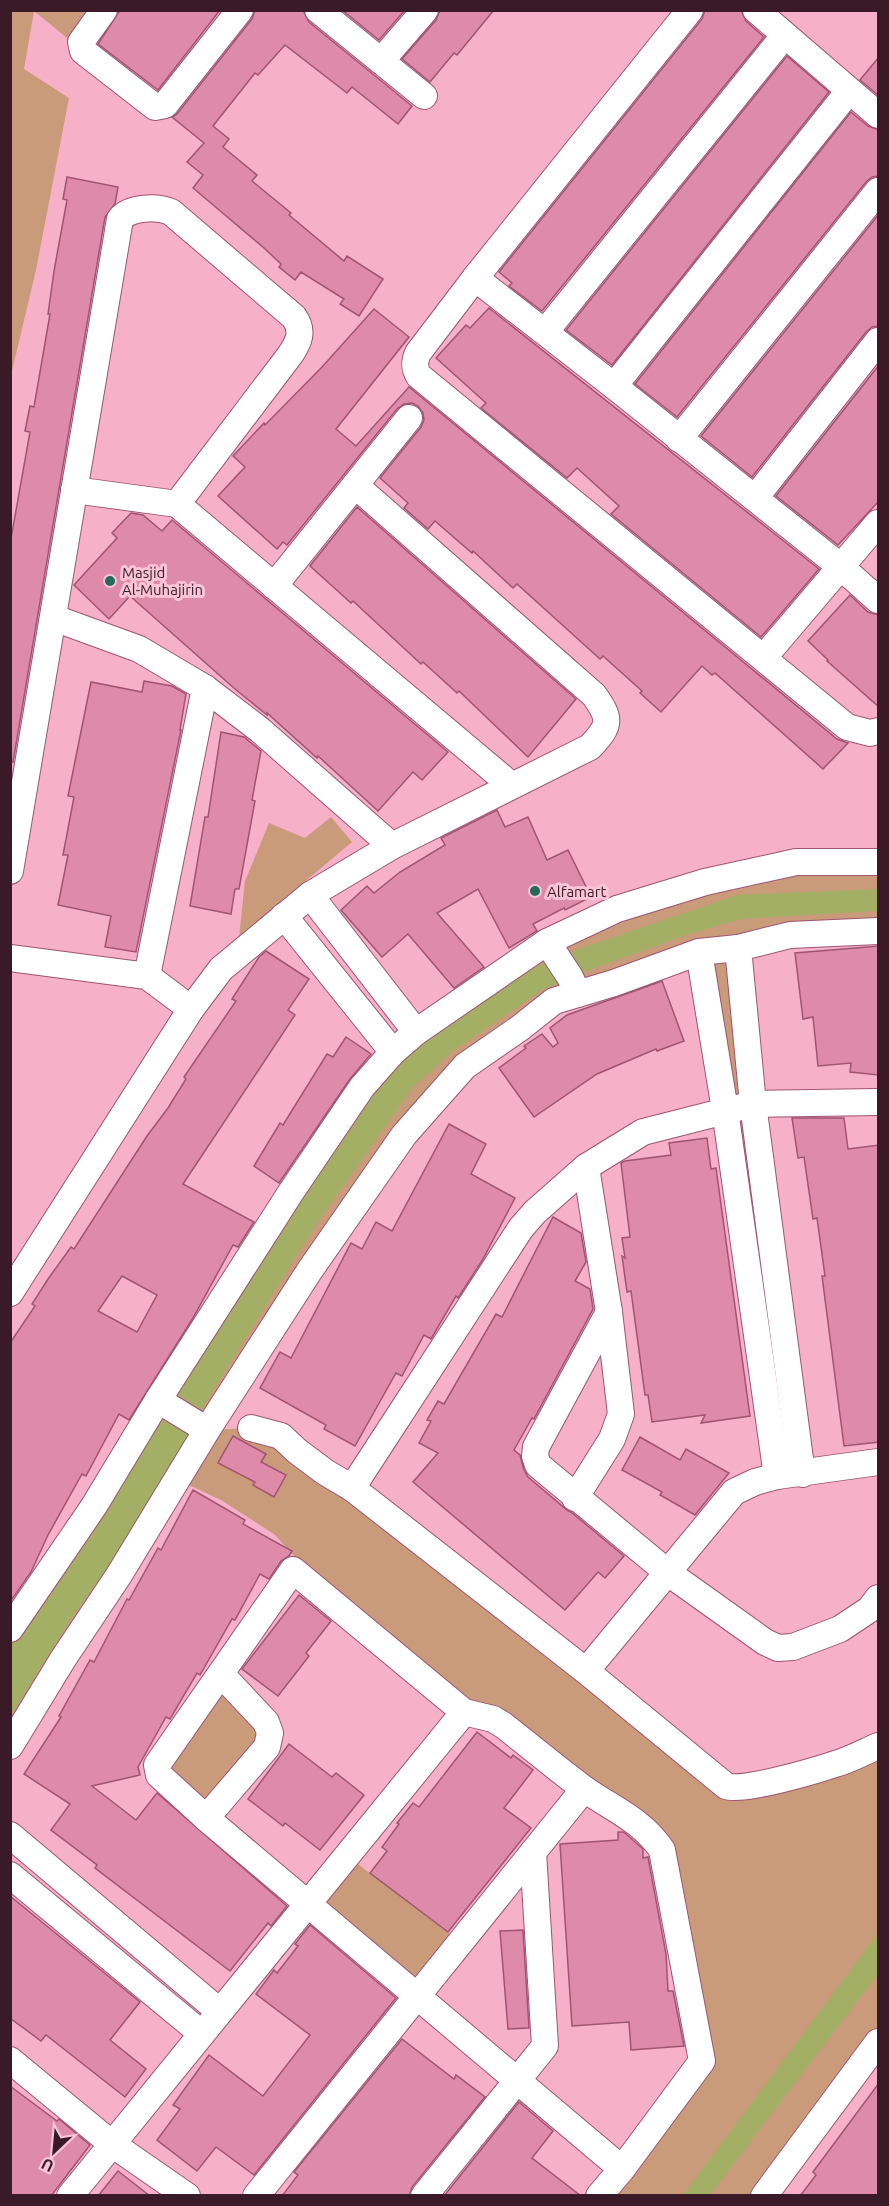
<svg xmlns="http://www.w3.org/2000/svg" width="889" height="2206" font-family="Ubuntu,sans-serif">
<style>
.green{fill:#ca9b7a}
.water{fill:#a3af65}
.building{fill:#dd8ba9;stroke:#a05471;stroke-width:1.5;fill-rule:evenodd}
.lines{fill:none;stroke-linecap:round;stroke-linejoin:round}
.minor-casing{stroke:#9f5371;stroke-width:28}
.minor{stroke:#fff;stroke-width:26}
.poi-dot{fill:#25695b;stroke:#f9c4d6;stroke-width:2}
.labels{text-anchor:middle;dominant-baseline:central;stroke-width:6;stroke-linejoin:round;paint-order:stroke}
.poi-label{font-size:15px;fill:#3a1a27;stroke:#f9c4d6;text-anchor:start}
</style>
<rect width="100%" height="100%" fill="#f6b1c9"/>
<g class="green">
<polygon points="11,11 103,11 83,51 34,11 24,69 69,98 36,270 11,375"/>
<polygon points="331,817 352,842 239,937 245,881 269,823 305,838"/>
<polygon points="878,862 878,931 738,949 802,1474 777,1476 699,952 578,994 465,1066 208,1430 251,1428 726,1786 878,1746 878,2042 764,2195 599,2195 702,2061 662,1850 483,1716 297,1559 274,1534 221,1500 178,1480 11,1746 11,1629 189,1432 194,1450 196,1423 189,1352 510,968 705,882"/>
<polygon points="221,1674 270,1733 206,1818 159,1775"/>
<polygon points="346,1855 460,1942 417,1996 306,1903"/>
</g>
<g class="water">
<polygon points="878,889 878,911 742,919 686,935 584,972 542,990 452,1052 413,1087 313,1229 200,1412 163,1485 118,1553 74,1614 11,1715 11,1643 371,1093 406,1053 529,970 570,952 737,895"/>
<polygon points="878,1933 878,1974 710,2195 683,2195"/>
</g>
<g class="building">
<polygon points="120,10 220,10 158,90 98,44"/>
<polygon points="255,10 303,10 309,22 412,106 398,124 352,87 347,93 285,45 258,75 255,73 213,126 229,139 223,147 257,175 252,181 291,213 289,215 344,261 347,256 383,279 359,316 340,304 344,299 301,272 295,280 279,267 281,264 264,248 193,188 203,175 187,162 204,143 172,117 177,114 252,19"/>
<polygon points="342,10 405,10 379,40"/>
<polygon points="440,10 494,10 457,55 454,53 430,82 402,59 436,20"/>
<polygon points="705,10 741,10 746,21 764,37 542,311 509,286 512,283 499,272 702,19"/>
<polygon points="787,56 829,92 612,365 566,330"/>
<polygon points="879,57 879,96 860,80"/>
<polygon points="851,112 868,126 879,130 879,176 872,177 866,182 677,417 635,384"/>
<polygon points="67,177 118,187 115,204 105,217 13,762 10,762 10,544 30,432 25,431 30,406 34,407 50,314 48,314 54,271 67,200 63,199"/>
<polygon points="879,214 879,326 872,327 866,332 752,477 701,436"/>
<polygon points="489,308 819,569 761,637 611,514 619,506 577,468 567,478 481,408 486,403 436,358 466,325 470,328"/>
<polygon points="374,309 409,337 336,429 356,446 409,387 837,739 848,743 823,769 715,673 712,675 702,666 661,712 640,693 642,691 603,656 600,659 517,584 513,588 473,551 472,553 435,521 428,529 404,508 408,503 380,478 421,427 424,420 423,413 418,406 412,403 404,404 397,409 287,545 283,542 277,549 218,496 245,467 233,456 264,423 265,425 322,367"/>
<polygon points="879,365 879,501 838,545 776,496"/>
<polygon points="357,507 576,699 528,757 459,691 457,693 423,662 421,664 353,601 351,603 310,566"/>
<polygon points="131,513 143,515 162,531 172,520 448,752 422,780 413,772 378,811 318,756 317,758 267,713 267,715 235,689 130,596 109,619 74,585 117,538 112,533"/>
<polygon points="850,595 868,612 879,615 879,707 827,661 828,660 808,641"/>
<polygon points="144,681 172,686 186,694 180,730 181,730 136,952 105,947 111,916 58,905 68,855 63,855 74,797 68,796 91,682 142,692"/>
<polygon points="221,732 244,737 261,751 252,800 255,801 239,889 235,889 231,914 190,906 205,817 208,817"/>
<polygon points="497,810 505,827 528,817 547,860 568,850 591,897 565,910 564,908 533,924 537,931 509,948 478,889 437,913 484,967 454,988 408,934 382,957 341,910 367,886 374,893 400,872 445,845 441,838"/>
<polygon points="879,946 879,1075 850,1072 851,1063 818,1066 813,1017 803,1019 795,953"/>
<path d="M266,951L309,979L288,1010L295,1015L183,1184L254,1222L238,1247L233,1245L193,1318L129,1420L119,1414L86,1476L82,1474L48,1535L31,1572L10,1602V1343L35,1306L32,1304L48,1279L71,1247L74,1249L147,1136L168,1108L186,1079L184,1077L236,1001L232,999L259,957ZM122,1276L157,1295L137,1332L98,1311Z"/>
<polygon points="662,981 684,1041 657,1051 656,1049 597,1074 534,1117 499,1068 526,1048 524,1046 542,1034 553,1047 558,1043 550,1028 567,1015"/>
<polygon points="346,1037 371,1054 350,1079 279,1183 254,1166 280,1123 283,1125 327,1054 333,1057"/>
<polygon points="792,1118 844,1118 848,1149 879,1145 879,1442 844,1446 822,1276 825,1276 817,1218 813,1219 804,1157 798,1158"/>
<polygon points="449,1124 486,1144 471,1174 515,1198 483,1259 458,1298 456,1296 431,1339 424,1335 402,1376 396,1373 355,1446 324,1429 326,1425 260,1388 280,1352 291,1358 351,1243 362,1249 376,1222 392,1231"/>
<polygon points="707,1138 711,1169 716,1168 750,1416 701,1423 705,1415 652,1422 648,1395 645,1395 631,1291 627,1292 622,1256 625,1258 622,1238 630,1237 621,1163 625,1161 671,1155 669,1143"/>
<polygon points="553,1217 581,1233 586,1262 575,1281 590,1289 593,1309 534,1419 532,1418 514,1450 520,1455 524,1470 528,1477 567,1510 571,1512 624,1556 605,1578 598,1572 565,1610 413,1482 438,1453 419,1443 431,1421 427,1420 438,1401 444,1404 496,1314 502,1317"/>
<polygon points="233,1436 266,1454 261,1462 286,1475 274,1497 253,1485 255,1482 218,1463"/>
<polygon points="640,1437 680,1460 686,1449 729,1473 695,1515 660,1495 662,1492 622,1470"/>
<polygon points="193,1490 245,1520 243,1524 292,1551 289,1556 281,1561 269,1579 260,1574 235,1620 232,1619 200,1675 197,1673 170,1719 166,1717 138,1767 140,1775 92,1786 136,1820 157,1793 287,1906 271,1926 268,1923 230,1971 95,1868 97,1865 51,1830 70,1804 24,1774 61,1717 59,1716 90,1660 94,1662 127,1599 129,1600 158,1548 161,1550"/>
<polygon points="299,1595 331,1621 306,1653 309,1656 278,1696 242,1669"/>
<polygon points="477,1732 511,1758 513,1755 533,1770 504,1808 531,1828 448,1932 370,1873 387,1851 382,1847 399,1824 397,1823 413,1803 419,1807"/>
<polygon points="289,1744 332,1777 336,1773 364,1795 320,1850 285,1823 283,1826 248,1799"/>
<polygon points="618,1832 623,1832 626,1834 643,1849 643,1858 648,1857 666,1954 668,1991 673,1991 684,2046 631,2050 629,2022 572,2026 560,1844 618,1840"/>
<polygon points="10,1896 140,2002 110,2040 146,2069 125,2097 46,2035 41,2041 10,2018"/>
<polygon points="310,1925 396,1998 254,2175 216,2147 197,2171 157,2140 180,2109 173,2105 209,2055 263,2096 310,2035 256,1994 274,1970 277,1973 298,1946 295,1944"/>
<polygon points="523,1930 529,2028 508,2029 500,1931"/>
<polygon points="402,2039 454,2079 456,2075 485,2097 412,2187 409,2196 282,2196 298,2175 294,2172"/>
<polygon points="879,2083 879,2196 800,2196 816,2175 813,2172"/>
<polygon points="10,2086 57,2121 59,2119 90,2145 51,2196 10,2196"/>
<polygon points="519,2102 553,2131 532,2158 581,2196 444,2196"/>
<polygon points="118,2171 150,2196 98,2196"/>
</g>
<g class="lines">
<g class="minor-casing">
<g id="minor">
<polyline points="104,10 81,42 83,51 155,107 165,105 240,10"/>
<polyline points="318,10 424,96"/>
<path d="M690,10L475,278L418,353C414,362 414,368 419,376L847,727L870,733L878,731"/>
<polyline points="756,10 878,115"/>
<polyline points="381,61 425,10"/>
<polyline points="475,278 614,386 841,567 878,600"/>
<polyline points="545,332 784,36"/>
<polyline points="614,386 849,91"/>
<polyline points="679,439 878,191"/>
<polyline points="74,490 177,504 511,785"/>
<polyline points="755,498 878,341"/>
<polyline points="274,586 409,418"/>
<polyline points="54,618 139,649 205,688 260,730 392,846"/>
<polyline points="764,657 878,523"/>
<path d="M10,871L120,219C130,207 157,206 171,212L294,317C304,331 299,342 290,355L177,504"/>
<polyline points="310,895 416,1032"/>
<polyline points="284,916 393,1052"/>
<polyline points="547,942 570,977 578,994"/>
<polyline points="738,948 753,1104 802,1474"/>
<polyline points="699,952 725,1110 777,1476"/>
<polyline points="10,958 147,976 191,1009"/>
<polyline points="147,976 205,688"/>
<path d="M10,1293L191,1009L221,969L310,895L392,846L590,747C611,725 611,719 594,695L355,485"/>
<polyline points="609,1312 536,1447 535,1456 538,1465 667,1572 765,1642 778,1648 793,1647 840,1629 870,1609 878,1598"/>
<polyline points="158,1400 207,1430"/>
<path d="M251,1428L281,1436L297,1451L325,1472L352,1488L586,1671L726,1786C740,1793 817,1770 835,1764C850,1760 864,1752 878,1746"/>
<polyline points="352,1488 521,1228 535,1212 586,1167 643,1132 753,1104 878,1102"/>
<polyline points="575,1498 612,1439 621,1414 609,1312 586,1167"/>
<polyline points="10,1629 94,1506 158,1400 291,1192 362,1087 393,1052 416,1032 547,942 617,909 705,882 796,862 878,862"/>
<polyline points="586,1671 734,1492 755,1482 777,1476 878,1462"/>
<polyline points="10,1746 63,1659 119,1575 207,1430 310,1270 404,1135 465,1066 520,1028 554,1001 614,983 699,952 738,948 790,935 878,931"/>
<polyline points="206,1818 267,1747 270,1733 266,1722 221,1674"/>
<polyline points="10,1835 219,2011"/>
<polyline points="10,1875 201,2033"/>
<polyline points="10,2060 112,2144 187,2196"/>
<polyline points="70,2196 464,1712"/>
<polyline points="256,2196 584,1789"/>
<polyline points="424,2196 545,2046 533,1852"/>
<path d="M599,2196L622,2169L702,2061L662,1850C641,1819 612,1809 583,1788C556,1768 530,1746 503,1725L493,1719L464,1712L293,1570L157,1765L159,1775L206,1818L622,2169"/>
<polyline points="764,2196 878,2042"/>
</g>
</g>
<use href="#minor" class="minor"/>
</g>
<g class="poi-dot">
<circle cx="110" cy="581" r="6"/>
<circle cx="535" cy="891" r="6"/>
</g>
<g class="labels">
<g class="poi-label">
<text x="122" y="572">Masjid<tspan x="122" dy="17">Al-Muhajirin</tspan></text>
<text x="547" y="891">Alfamart</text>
</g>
</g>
<rect width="889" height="2206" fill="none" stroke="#3a1a27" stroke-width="24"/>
<g transform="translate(54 2152) rotate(206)" stroke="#f9c4d6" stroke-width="4.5" paint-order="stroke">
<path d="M0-4.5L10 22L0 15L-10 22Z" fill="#3a1a27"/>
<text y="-9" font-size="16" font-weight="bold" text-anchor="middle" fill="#3a1a27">U</text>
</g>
</svg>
